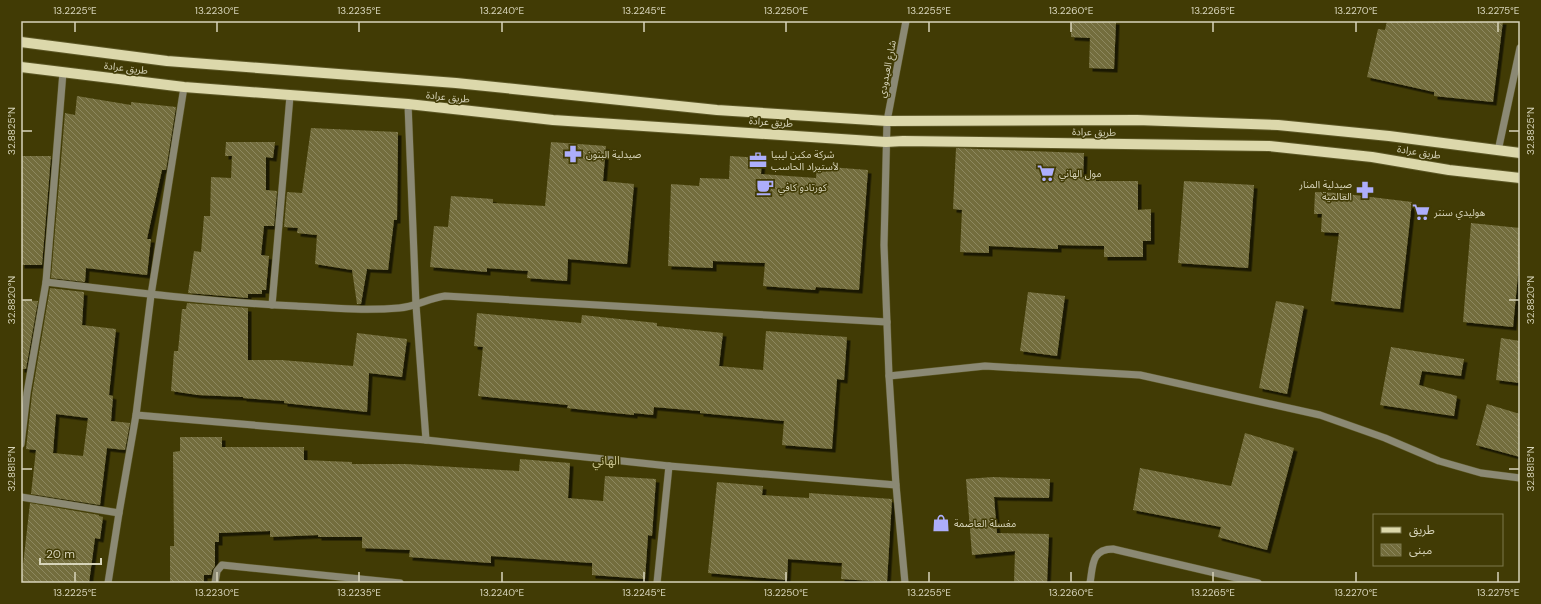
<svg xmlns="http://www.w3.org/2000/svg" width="1541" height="604" font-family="'DM Sans','Noto Sans Arabic',sans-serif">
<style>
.building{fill:url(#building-back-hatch);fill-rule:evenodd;filter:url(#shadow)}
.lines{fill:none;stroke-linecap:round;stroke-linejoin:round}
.minor-casing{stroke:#5c5726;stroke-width:8}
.major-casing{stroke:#5c5726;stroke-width:12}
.minor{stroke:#8b8974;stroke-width:7}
.major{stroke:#dcd8ab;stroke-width:10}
.ticks{fill:none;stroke:#d7d4ba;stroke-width:1.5}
.labels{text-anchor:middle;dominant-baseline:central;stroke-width:3;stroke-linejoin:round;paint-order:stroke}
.street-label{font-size:10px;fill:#d7d4ba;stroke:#413b05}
.poi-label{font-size:10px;fill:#d7d4ba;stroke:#413b05;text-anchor:start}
.quarter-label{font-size:12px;fill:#c7c28d;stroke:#413b05}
.neatline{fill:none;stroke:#d7d4ba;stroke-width:1.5}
.ticks-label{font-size:10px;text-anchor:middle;fill:#d7d4ba}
</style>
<defs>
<pattern id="building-back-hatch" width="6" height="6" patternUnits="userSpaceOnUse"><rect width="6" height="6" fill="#736d3c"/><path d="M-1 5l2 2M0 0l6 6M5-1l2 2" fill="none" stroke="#8d885f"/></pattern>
<filter id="shadow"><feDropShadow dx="3.5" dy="3.5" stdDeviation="0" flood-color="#0009"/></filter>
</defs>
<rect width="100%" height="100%" fill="#413b05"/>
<g class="building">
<polygon points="1071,21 1116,21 1114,69 1089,68 1090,38 1071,37"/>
<polygon points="1387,21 1503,21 1493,102 1434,96 1434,92 1367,77 1378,29 1385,30"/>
<polygon points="77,96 131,105 131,102 176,107 166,170 162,170 147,239 151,239 147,275 86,268 85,282 51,278 65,113 75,115"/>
<polygon points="311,128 398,132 397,220 394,220 388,270 367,269 361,304 357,304 352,270 315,264 317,235 297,233 298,228 284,227 287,192 302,193"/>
<polygon points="226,142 275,142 273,158 266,157 266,190 277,191 274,226 264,226 261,255 269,256 266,290 262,290 262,294 248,294 248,298 188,293 194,251 201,252 204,216 210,216 211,177 231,178 232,156 225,156"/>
<polygon points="551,142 606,146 603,181 634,184 627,264 568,259 567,281 527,278 528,271 487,268 487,272 430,267 434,226 448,227 451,196 493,199 493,203 545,206"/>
<polygon points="956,148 1084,153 1083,177 1096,177 1096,181 1138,181 1138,210 1151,209 1151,241 1143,241 1143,257 1104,257 1104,246 1058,245 1058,249 989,246 989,253 960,252 962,210 953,209"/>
<polygon points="21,156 51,156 42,265 21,265"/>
<polygon points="730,156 762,158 761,174 816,178 817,166 868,170 859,290 816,287 815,290 763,286 765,263 713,261 713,268 668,266 671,184 699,186 700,178 729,179"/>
<polygon points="1184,181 1254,185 1248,268 1178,263"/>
<polygon points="1315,192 1338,193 1412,202 1400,309 1331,301 1339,233 1321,232 1322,214 1314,214"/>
<polygon points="1471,223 1520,228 1520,253 1513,327 1463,322"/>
<path d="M50,288L84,292L82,325L116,329L109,395L113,396L111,421L130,423L125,450L107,448L100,505L31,494L36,450L26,449L32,394ZM56,414L88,418L83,456L53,453Z"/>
<polygon points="1028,292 1065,296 1057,356 1020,351"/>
<polygon points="21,300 38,301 26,369 21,369"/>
<polygon points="1276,301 1304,306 1287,394 1259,388"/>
<polygon points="187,303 248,308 248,360 282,360 353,366 357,333 407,339 402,377 369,373 367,412 284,403 284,401 243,398 243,397 198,395 171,391 174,351 178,351 182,309 186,309"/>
<polygon points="477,313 581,323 582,315 657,323 657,326 723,333 719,366 763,370 766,331 847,337 844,380 837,379 832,449 782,445 784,421 700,413 700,411 654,407 653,415 634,413 634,415 567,408 568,405 478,396 483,347 474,346"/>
<polygon points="1501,338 1520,341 1520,383 1496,380"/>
<polygon points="1391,347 1464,359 1461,376 1422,371 1419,385 1457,396 1454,416 1380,405"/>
<polygon points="1487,404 1520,414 1520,457 1476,445"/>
<polygon points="1245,433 1294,448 1267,550 1218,537 1221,527 1133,510 1140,468 1231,486"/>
<polygon points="180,437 222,437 222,447 304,447 304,460 352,462 352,464 406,464 519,471 520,459 570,463 568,498 603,501 605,476 656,479 652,536 648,535 645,579 592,575 592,563 491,556 491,563 409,557 410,550 362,548 362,537 318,537 318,535 270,537 270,531 219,533 219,542 215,542 215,566 212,570 211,575 204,575 204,583 170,583 170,546 174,546 173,452 180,451"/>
<polygon points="993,477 1050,479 1049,498 994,497 997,533 1049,534 1047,583 1014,582 1015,551 972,555 966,479"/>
<polygon points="717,482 763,486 762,495 809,498 809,493 892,499 887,582 841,579 842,563 788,559 787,580 708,573"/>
<polygon points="30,503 99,515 99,516 103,517 100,539 95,538 89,583 21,583"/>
</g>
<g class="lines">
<g class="minor-casing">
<g id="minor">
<polyline points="1498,151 1520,48"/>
<path d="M46,282C129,292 212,302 296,306C330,308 365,311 399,308C415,307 429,298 445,296L887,322"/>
<polyline points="272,305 290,96"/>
<polyline points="889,376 985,366 1140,375 1320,415 1385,438 1439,461 1481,473 1520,478"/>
<polyline points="136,415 426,440 416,305 408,104"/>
<polyline points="426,440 669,466"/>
<polyline points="21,444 27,393 46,282 63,72"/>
<polyline points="21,497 119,513"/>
<polyline points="108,583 119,513 136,415 151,295 184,87"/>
<polyline points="215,583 217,571 222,565 400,583"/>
<polyline points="657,583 669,466 896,485"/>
<polyline points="905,583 896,485 889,376 884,245 887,121 906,21"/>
<path d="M1090,583C1093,566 1091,549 1113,549L1258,583"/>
</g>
</g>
<g class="major-casing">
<g id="major">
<polyline points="21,42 167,61 456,83 717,110 887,121 1137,120 1278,125 1389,136 1520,153"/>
<polyline points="21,67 184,87 408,104 553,120 886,142 903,141 1269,146 1372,157 1449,170 1520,178"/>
</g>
</g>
<use href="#minor" class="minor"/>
<use href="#major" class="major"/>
</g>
<path class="ticks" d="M75,22V32M217,22V32M359,22V32M502,22V32M644,22V32M786,22V32M929,22V32M1071,22V32M1213,22V32M1356,22V32M1498,22V32M22,131H32M1509,131H1519M22,300H32M1509,300H1519M22,469H32M1509,469H1519M75,572V582M217,572V582M359,572V582M502,572V582M644,572V582M786,572V582M929,572V582M1071,572V582M1213,572V582M1356,572V582M1498,572V582"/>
<defs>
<g id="pharmacy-bare" transform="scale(1.38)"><path d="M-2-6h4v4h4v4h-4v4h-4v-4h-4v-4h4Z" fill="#adaefb" stroke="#413b05" stroke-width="2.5" paint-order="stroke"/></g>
<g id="office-bare" transform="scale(1.38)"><path d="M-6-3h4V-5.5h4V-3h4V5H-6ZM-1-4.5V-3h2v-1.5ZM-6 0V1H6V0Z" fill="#adaefb" stroke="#413b05" stroke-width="2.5" paint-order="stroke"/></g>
<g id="supermarket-bare" transform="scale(1.38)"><path d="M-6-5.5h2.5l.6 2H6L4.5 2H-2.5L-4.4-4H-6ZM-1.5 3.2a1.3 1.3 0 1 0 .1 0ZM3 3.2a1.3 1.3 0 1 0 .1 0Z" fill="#adaefb" stroke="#413b05" stroke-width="2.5" paint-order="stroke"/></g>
<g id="cafe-bare" transform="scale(1.38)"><path d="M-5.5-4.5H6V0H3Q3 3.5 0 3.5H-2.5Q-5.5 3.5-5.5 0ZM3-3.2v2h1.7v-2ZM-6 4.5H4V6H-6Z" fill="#adaefb" stroke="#413b05" stroke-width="2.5" paint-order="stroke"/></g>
<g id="shop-bare" transform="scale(1.38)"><path d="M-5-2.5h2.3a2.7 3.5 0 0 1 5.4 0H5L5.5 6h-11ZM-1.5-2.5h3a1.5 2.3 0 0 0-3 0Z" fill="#adaefb" stroke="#413b05" stroke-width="2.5" paint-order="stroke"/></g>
</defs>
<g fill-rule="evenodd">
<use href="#pharmacy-bare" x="573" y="154"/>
<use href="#office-bare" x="758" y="160"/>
<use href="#supermarket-bare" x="1046" y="173"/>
<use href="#cafe-bare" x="765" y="187"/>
<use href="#pharmacy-bare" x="1365" y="190"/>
<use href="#supermarket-bare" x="1421" y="212"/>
<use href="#shop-bare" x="941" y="523"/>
</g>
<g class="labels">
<g class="street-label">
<text transform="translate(126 68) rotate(7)">طريق عرادة</text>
<text transform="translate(887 69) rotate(-79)">شارع العيدودي</text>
<text transform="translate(448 97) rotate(6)">طريق عرادة</text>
<text transform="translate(771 122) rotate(4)">طريق عرادة</text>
<text transform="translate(1094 132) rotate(1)">طريق عرادة</text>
<text transform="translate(1419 152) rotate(9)">طريق عرادة</text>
</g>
<g class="poi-label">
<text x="586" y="154">صيدلية البنون</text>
<text x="771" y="154">شركة مكين ليبيا<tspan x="771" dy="12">لأستيراد الحاسب</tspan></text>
<text x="1059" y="173">مول الهاني</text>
<text x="1352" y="184" text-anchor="end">صيدلية المنار<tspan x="1352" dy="12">العالمية</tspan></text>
<text x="778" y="187">كورتادو كافي</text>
<text x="1434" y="212">هوليدي سنتر</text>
<text x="954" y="523">مغسلة العاصمة</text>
</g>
<g class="quarter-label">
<text x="606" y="461">الهاني</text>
</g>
</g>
<rect width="1541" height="604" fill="none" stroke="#413b05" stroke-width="44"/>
<rect x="1373" y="514" width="130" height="52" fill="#413b05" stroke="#7d784d"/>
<rect x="1381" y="527" width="20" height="6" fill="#dcd8ab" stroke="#7d784d"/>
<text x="1409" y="534" font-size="12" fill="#d7d4ba">طريق</text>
<rect x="1381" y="544" width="20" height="12" fill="url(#building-back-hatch)" stroke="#7d784d"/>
<text x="1409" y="554" font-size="12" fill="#d7d4ba">مبنى</text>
<path d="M40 558v6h61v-6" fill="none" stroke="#d7d4ba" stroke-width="2"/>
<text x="46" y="558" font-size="12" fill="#d7d4ba" stroke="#413b05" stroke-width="3" paint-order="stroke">20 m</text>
<rect x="22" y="22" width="1497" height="560" class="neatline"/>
<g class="ticks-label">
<text x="75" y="14">13.2225°E</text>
<text x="217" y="14">13.2230°E</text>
<text x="359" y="14">13.2235°E</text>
<text x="502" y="14">13.2240°E</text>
<text x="644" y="14">13.2245°E</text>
<text x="786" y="14">13.2250°E</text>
<text x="929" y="14">13.2255°E</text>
<text x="1071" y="14">13.2260°E</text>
<text x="1213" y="14">13.2265°E</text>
<text x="1356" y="14">13.2270°E</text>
<text x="1498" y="14">13.2275°E</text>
<text transform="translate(11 131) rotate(-90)" y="4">32.8825°N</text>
<text transform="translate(1530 131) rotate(-90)" y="4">32.8825°N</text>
<text transform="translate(11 300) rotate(-90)" y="4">32.8820°N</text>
<text transform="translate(1530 300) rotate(-90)" y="4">32.8820°N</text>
<text transform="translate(11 469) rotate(-90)" y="4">32.8815°N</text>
<text transform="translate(1530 469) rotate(-90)" y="4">32.8815°N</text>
<text x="75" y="596">13.2225°E</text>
<text x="217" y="596">13.2230°E</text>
<text x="359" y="596">13.2235°E</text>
<text x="502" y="596">13.2240°E</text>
<text x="644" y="596">13.2245°E</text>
<text x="786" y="596">13.2250°E</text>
<text x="929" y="596">13.2255°E</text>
<text x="1071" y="596">13.2260°E</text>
<text x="1213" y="596">13.2265°E</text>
<text x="1356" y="596">13.2270°E</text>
<text x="1498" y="596">13.2275°E</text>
</g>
</svg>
